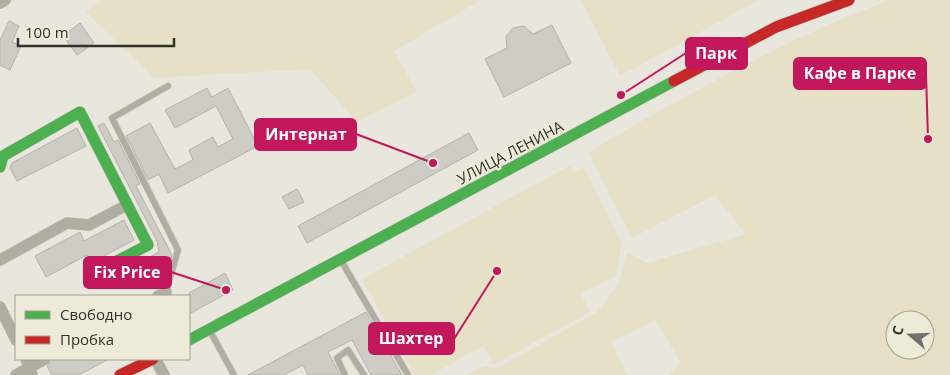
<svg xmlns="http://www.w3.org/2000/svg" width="950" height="375" font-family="'Open Sans',sans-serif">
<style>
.green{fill:#e6e0c7;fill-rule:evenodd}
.building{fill:#cecdc5;stroke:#b4b2ab}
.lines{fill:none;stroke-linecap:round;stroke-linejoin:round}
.lane-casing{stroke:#c4c1ba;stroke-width:7}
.street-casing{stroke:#c4c1ba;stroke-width:12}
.fast-casing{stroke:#c4c1ba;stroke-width:12}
.jam-casing{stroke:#c4c1ba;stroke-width:12}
.lane{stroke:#b0ada1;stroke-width:5.5}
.street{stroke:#b0ada1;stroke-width:11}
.fast{stroke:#4caf50;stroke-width:11}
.jam{stroke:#c62828;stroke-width:11}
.labels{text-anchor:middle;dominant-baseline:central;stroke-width:4.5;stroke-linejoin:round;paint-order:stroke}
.street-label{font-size:15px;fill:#32312a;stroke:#eeead8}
.leader{fill:none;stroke:#c2185b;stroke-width:2}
.callout-dot{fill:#c2185b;stroke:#eeead8;stroke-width:2}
.callout{fill:#c2185b;stroke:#c2185b;stroke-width:2}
.callout-label{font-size:16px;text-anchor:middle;font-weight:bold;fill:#fff}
</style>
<rect width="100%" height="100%" fill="#e9e6dd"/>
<g class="green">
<polygon points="99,0 481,0 394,51 417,92 357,122 310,69 154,78 86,12"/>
<polygon points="581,0 759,0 620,76"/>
<path d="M890,0H950V375H670L681,363L656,320L611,342L628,375H467L485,366L496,369L596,313L619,284L627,252L647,263L746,234L715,195L632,238L589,153C623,131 658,111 694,92C758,57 822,25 890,0ZM895,320H925V350H895Z"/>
<polygon points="569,166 577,171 584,167 622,243 616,276 581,294 590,312 493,365 483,346 431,375 414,375 362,279"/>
</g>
<g class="building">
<polygon points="9,21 19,26 12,42 21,46 10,70 0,65 0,40"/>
<polygon points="80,23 94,43 77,55 63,36"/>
<polygon points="552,25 571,63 504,97 485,59 507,48 506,36 513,28 524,26 533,34"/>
<polygon points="207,88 212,97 228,88 258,146 168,193 159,174 148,180 126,136 150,123 175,169 193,160 189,150 213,137 218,147 233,139 216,106 175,128 165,110"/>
<polygon points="104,123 114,142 118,140 140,184 136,186 172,255 171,259 147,271 142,261 159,252 157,241 98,126"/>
<polygon points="77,128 86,146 17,181 10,168 12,163"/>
<polygon points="469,133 478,150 307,243 298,226"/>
<polygon points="297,189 304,202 289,209 282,197"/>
<polygon points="124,220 134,240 91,263 87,255 46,277 35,256 80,232 84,241"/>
<polygon points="225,273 233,290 189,314 189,293"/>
<polygon points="366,312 402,375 371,375 352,340 328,352 340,375 308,375 303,365 284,375 248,375"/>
<polygon points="55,359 109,359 79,375 52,375 47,366"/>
</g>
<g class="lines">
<g class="lane-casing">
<g id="lane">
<polyline points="342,262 408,375"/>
<polyline points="166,292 178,250 112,118 168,86"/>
<polyline points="210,331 234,375"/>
<polyline points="345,375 337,358 348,350 364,375"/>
</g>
</g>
<g class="street-casing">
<g id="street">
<polyline points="0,3 5,0"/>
<polyline points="0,260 67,223 89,225 127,205"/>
<polyline points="158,296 166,292"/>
<polyline points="0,307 16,340"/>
<polyline points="26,359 32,375"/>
<polyline points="155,359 164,375"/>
<polyline points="16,375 45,359"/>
</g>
</g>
<g class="fast-casing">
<g id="fast">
<polyline points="0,167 3,156 80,112 148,245 115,262"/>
<polyline points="189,340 674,81"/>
</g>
</g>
<g class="jam-casing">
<g id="jam">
<polyline points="674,81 776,27 849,0"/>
<polyline points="120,375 153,359"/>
</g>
</g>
<use href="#lane" class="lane"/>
<use href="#street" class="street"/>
<use href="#fast" class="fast"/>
<use href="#jam" class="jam"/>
</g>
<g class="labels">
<g class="street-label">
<text transform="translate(510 152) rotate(-28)">УЛИЦА ЛЕНИНА</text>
</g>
</g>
<path class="leader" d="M621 95L686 53M928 139L926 73M433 163L356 134M226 290L171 272M497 271L454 339"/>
<g class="callout-dot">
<circle cx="621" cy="95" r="5"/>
<circle cx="928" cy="139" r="5"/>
<circle cx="433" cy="163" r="5"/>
<circle cx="226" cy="290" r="5"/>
<circle cx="497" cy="271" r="5"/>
</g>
<g class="callout">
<rect x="686" y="38" width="61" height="31" rx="5"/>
<rect x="794" y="58" width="132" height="31" rx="5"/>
<rect x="255" y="119" width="101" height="31" rx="5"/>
<rect x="84" y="257" width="87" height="31" rx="5"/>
<rect x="369" y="323" width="85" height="31" rx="5"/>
</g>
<g class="callout-label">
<text x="716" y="59">Парк</text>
<text x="860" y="79">Кафе в Парке</text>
<text x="306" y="140">Интернат</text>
<text x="127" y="278">Fix Price</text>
<text x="411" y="344">Шахтер</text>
</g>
<rect x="15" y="295" width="175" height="65" fill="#eeead8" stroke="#a3a092"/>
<rect x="25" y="311" width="25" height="8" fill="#4caf50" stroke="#a3a092"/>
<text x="60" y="320" font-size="15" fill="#32312a">Свободно</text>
<rect x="25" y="336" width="25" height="8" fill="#c62828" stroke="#a3a092"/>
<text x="60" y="345" font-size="15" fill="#32312a">Пробка</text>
<g transform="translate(910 335) rotate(289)"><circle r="24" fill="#eeead8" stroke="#a3a092"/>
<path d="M0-4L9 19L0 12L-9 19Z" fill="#727069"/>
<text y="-8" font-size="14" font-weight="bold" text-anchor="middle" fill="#32312a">С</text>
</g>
<path d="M18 38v8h156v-8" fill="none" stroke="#32312a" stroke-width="2.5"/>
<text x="25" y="38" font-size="15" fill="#32312a" stroke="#eeead8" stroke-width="4" paint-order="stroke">100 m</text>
</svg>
